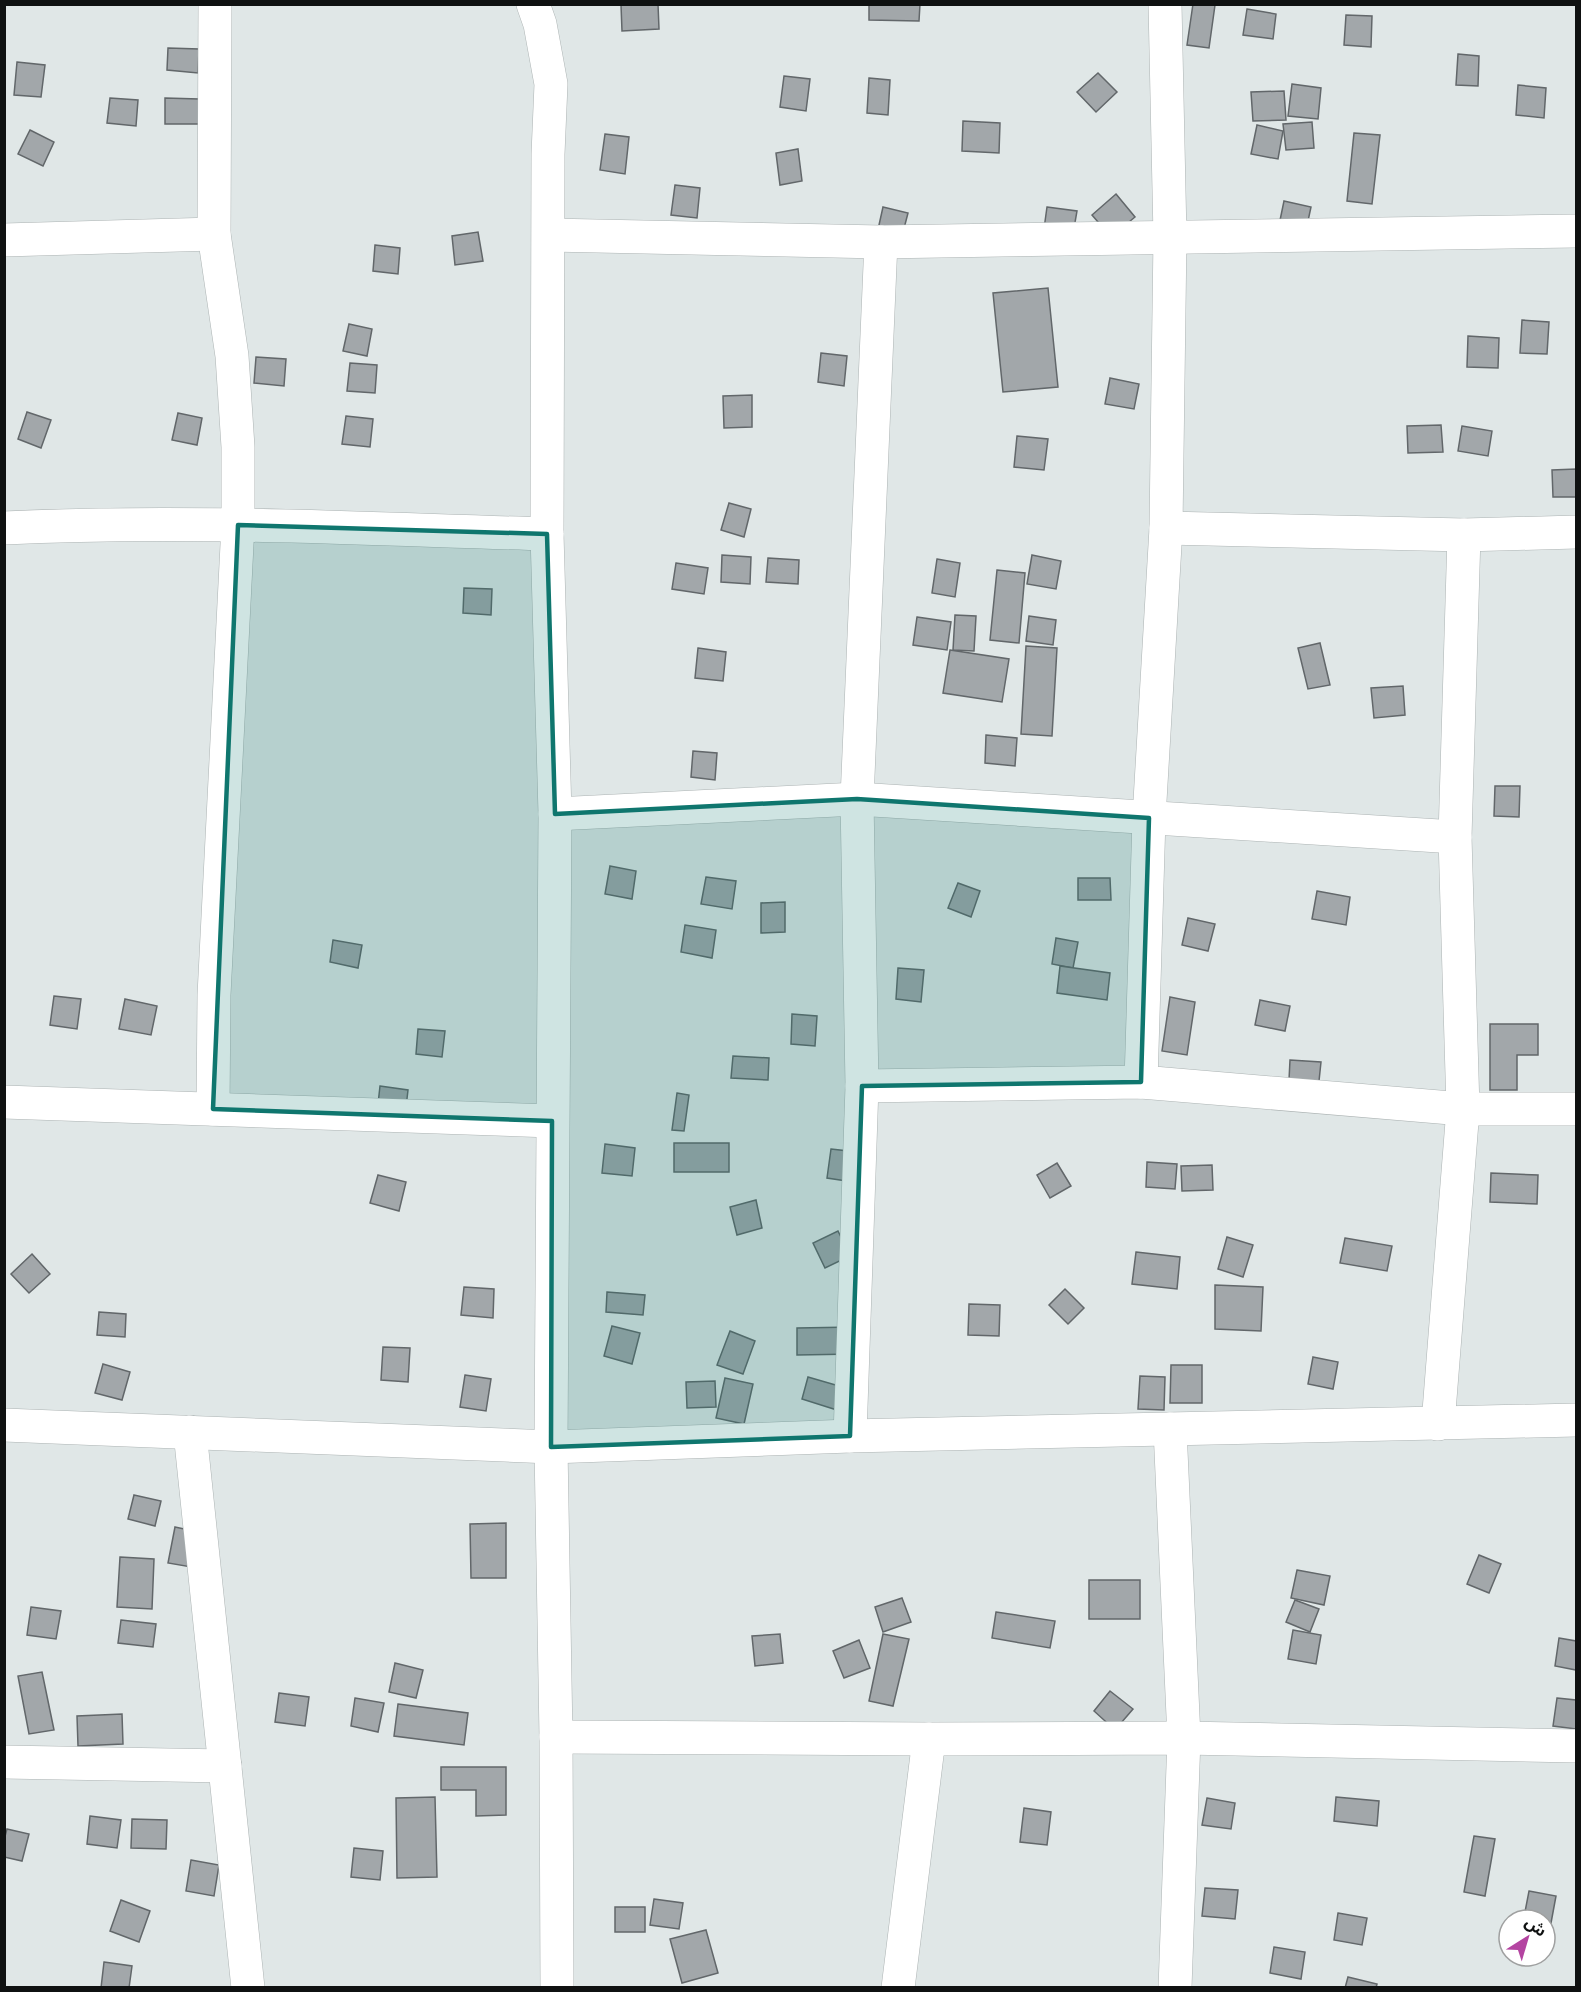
<svg xmlns="http://www.w3.org/2000/svg" width="1581" height="1992" font-family="Georgia,'Noto Sans Arabic',serif">
<style>
.building{fill:#a2a7aa;stroke:#62676a;stroke-width:1.5}
.lines{fill:none;stroke-linecap:round;stroke-linejoin:round}
.street-casing{stroke:#acb3b3;stroke-width:34}
.street{stroke:#fff;stroke-width:33}
.marked{fill:#0f766e;fill-opacity:0.2;stroke:#0f766e;stroke-width:4.5;stroke-linejoin:round}
</style>
<rect width="100%" height="100%" fill="#e0e7e7"/>
<g class="building">
<polygon points="658,4 659,29 622,31 621,5"/>
<polygon points="869,4 920,4 919,21 869,20"/>
<polygon points="1193,4 1215,5 1209,48 1187,45"/>
<polygon points="1247,9 1276,14 1273,39 1243,35"/>
<polygon points="1346,15 1372,16 1371,47 1344,45"/>
<polygon points="168,48 199,49 198,73 167,70"/>
<polygon points="1458,54 1479,56 1478,86 1456,85"/>
<polygon points="17,62 45,65 41,97 14,95"/>
<polygon points="1098,73 1117,92 1096,112 1077,92"/>
<polygon points="784,76 810,79 806,111 780,107"/>
<polygon points="869,78 890,80 888,115 867,113"/>
<polygon points="1292,84 1321,88 1318,119 1288,116"/>
<polygon points="1518,85 1546,88 1544,118 1516,115"/>
<polygon points="1284,91 1286,120 1253,121 1251,92"/>
<polygon points="110,98 138,100 136,126 107,123"/>
<polygon points="165,98 199,99 199,124 165,124"/>
<polygon points="963,121 1000,123 999,153 962,151"/>
<polygon points="1312,122 1314,148 1286,150 1283,124"/>
<polygon points="1257,125 1283,131 1278,159 1251,154"/>
<polygon points="30,130 54,142 43,166 18,154"/>
<polygon points="1354,133 1380,135 1372,204 1347,201"/>
<polygon points="605,134 629,137 625,174 600,170"/>
<polygon points="798,149 802,181 780,185 776,153"/>
<polygon points="675,185 700,188 697,218 671,215"/>
<polygon points="1116,194 1135,217 1111,237 1092,215"/>
<polygon points="1284,201 1311,207 1305,235 1278,230"/>
<polygon points="883,207 908,213 901,240 877,234"/>
<polygon points="1047,207 1077,211 1072,240 1043,236"/>
<polygon points="478,232 483,261 455,265 452,236"/>
<polygon points="375,245 400,248 398,274 373,271"/>
<polygon points="1048,288 1058,387 1003,392 993,293"/>
<polygon points="1522,320 1549,322 1547,354 1520,353"/>
<polygon points="349,324 372,329 367,356 343,351"/>
<polygon points="1468,336 1499,338 1498,368 1467,367"/>
<polygon points="821,353 847,356 844,386 818,382"/>
<polygon points="256,357 286,359 284,386 254,383"/>
<polygon points="350,363 377,365 375,393 347,391"/>
<polygon points="1110,378 1139,384 1134,409 1105,404"/>
<polygon points="752,395 752,427 724,428 723,396"/>
<polygon points="27,412 51,420 41,448 18,439"/>
<polygon points="178,413 202,418 197,445 172,440"/>
<polygon points="346,416 373,419 370,447 342,444"/>
<polygon points="1441,425 1443,452 1408,453 1407,426"/>
<polygon points="1462,426 1492,431 1488,456 1458,451"/>
<polygon points="1017,436 1048,439 1044,470 1014,467"/>
<polygon points="1576,469 1576,497 1553,497 1552,470"/>
<polygon points="729,503 751,509 744,537 721,530"/>
<polygon points="722,555 751,557 750,584 721,582"/>
<polygon points="1032,555 1061,561 1056,589 1027,584"/>
<polygon points="768,558 799,560 798,584 766,582"/>
<polygon points="937,559 960,563 955,597 932,593"/>
<polygon points="676,563 708,568 704,594 672,589"/>
<polygon points="997,570 1025,573 1019,643 990,640"/>
<polygon points="464,588 492,589 491,615 463,613"/>
<polygon points="955,615 976,616 974,651 953,650"/>
<polygon points="1029,616 1056,620 1053,645 1026,641"/>
<polygon points="917,617 951,622 947,650 913,645"/>
<polygon points="1320,643 1330,685 1308,689 1298,648"/>
<polygon points="1026,646 1057,648 1052,736 1021,734"/>
<polygon points="698,648 726,652 723,681 695,678"/>
<polygon points="950,650 1009,659 1002,702 943,693"/>
<polygon points="1403,686 1405,715 1374,718 1371,688"/>
<polygon points="986,735 1017,738 1015,766 985,763"/>
<polygon points="693,751 717,753 715,780 691,777"/>
<polygon points="1495,786 1520,786 1519,817 1494,816"/>
<polygon points="610,866 636,871 632,899 605,894"/>
<polygon points="706,877 736,881 732,909 701,904"/>
<polygon points="1078,878 1110,878 1111,900 1078,900"/>
<polygon points="958,883 980,891 971,917 948,908"/>
<polygon points="1317,891 1350,897 1346,925 1312,919"/>
<polygon points="785,902 785,932 761,933 761,903"/>
<polygon points="1188,918 1215,924 1208,951 1182,945"/>
<polygon points="685,925 716,930 712,958 681,952"/>
<polygon points="1056,938 1078,942 1073,968 1052,964"/>
<polygon points="333,940 362,945 358,968 330,962"/>
<polygon points="1060,966 1110,973 1107,1000 1057,993"/>
<polygon points="898,968 924,970 921,1002 896,999"/>
<polygon points="54,996 81,999 77,1029 50,1025"/>
<polygon points="1170,997 1195,1002 1187,1055 1162,1051"/>
<polygon points="125,999 157,1006 151,1035 119,1029"/>
<polygon points="1260,1000 1290,1006 1285,1031 1255,1025"/>
<polygon points="792,1014 817,1016 815,1046 791,1044"/>
<polygon points="1490,1024 1538,1024 1538,1055 1517,1055 1517,1090 1490,1090"/>
<polygon points="418,1029 445,1031 442,1057 416,1054"/>
<polygon points="733,1056 769,1058 768,1080 731,1078"/>
<polygon points="1290,1060 1321,1062 1319,1081 1289,1080"/>
<polygon points="380,1086 408,1090 405,1116 377,1113"/>
<polygon points="677,1093 689,1095 684,1131 672,1130"/>
<rect x="674" y="1143" width="55" height="29"/>
<polygon points="605,1144 635,1148 632,1176 602,1173"/>
<polygon points="831,1149 857,1152 853,1182 827,1178"/>
<polygon points="1147,1162 1177,1164 1175,1189 1146,1187"/>
<polygon points="1057,1163 1071,1186 1050,1198 1037,1175"/>
<polygon points="1212,1165 1213,1190 1182,1191 1181,1166"/>
<polygon points="1491,1173 1538,1175 1537,1204 1490,1202"/>
<polygon points="378,1175 406,1182 399,1211 370,1203"/>
<polygon points="756,1200 762,1228 737,1235 730,1207"/>
<polygon points="838,1231 850,1256 825,1268 813,1243"/>
<polygon points="1227,1237 1253,1245 1243,1277 1218,1269"/>
<polygon points="1345,1238 1392,1246 1387,1271 1340,1263"/>
<polygon points="1136,1252 1180,1257 1177,1289 1132,1284"/>
<polygon points="32,1254 50,1274 29,1293 11,1274"/>
<polygon points="1215,1285 1263,1287 1261,1331 1215,1329"/>
<polygon points="464,1287 494,1289 493,1318 461,1315"/>
<polygon points="1065,1289 1084,1308 1068,1324 1049,1305"/>
<polygon points="607,1292 645,1295 643,1315 606,1312"/>
<polygon points="969,1304 1000,1305 999,1336 968,1335"/>
<polygon points="99,1312 126,1314 125,1337 97,1335"/>
<polygon points="612,1326 640,1333 632,1364 604,1356"/>
<polygon points="854,1327 855,1354 797,1355 797,1328"/>
<polygon points="730,1331 755,1341 743,1374 717,1365"/>
<polygon points="383,1347 410,1348 408,1382 381,1380"/>
<polygon points="1313,1357 1338,1362 1333,1389 1308,1384"/>
<polygon points="103,1364 130,1372 122,1400 95,1393"/>
<polygon points="1171,1365 1202,1365 1202,1403 1170,1403"/>
<polygon points="465,1375 491,1379 486,1411 460,1407"/>
<polygon points="1140,1376 1165,1377 1164,1410 1138,1409"/>
<polygon points="808,1377 846,1388 840,1411 802,1399"/>
<polygon points="725,1378 753,1384 744,1424 716,1418"/>
<polygon points="715,1381 716,1407 687,1408 686,1382"/>
<polygon points="134,1495 161,1501 155,1526 128,1519"/>
<polygon points="506,1523 506,1578 471,1578 470,1524"/>
<polygon points="175,1527 203,1533 197,1568 168,1563"/>
<polygon points="1479,1555 1501,1564 1489,1593 1467,1584"/>
<polygon points="120,1557 154,1559 152,1609 117,1607"/>
<polygon points="1297,1570 1330,1576 1324,1605 1291,1598"/>
<rect x="1089" y="1580" width="51" height="39"/>
<polygon points="902,1598 911,1622 883,1632 875,1607"/>
<polygon points="1295,1600 1319,1609 1310,1632 1286,1622"/>
<polygon points="31,1607 61,1611 56,1639 27,1635"/>
<polygon points="996,1612 1055,1621 1050,1648 992,1638"/>
<polygon points="121,1620 156,1624 153,1647 118,1643"/>
<polygon points="1293,1630 1321,1635 1316,1664 1288,1659"/>
<polygon points="780,1634 783,1663 755,1666 752,1636"/>
<polygon points="883,1634 909,1639 893,1706 869,1701"/>
<polygon points="1559,1638 1576,1641 1576,1670 1555,1666"/>
<polygon points="859,1640 870,1668 844,1678 833,1651"/>
<polygon points="395,1663 423,1670 416,1698 389,1692"/>
<polygon points="42,1672 54,1730 29,1734 18,1676"/>
<polygon points="1110,1691 1133,1709 1115,1730 1094,1711"/>
<polygon points="279,1693 309,1697 305,1726 275,1722"/>
<polygon points="355,1698 384,1703 378,1732 351,1726"/>
<polygon points="1557,1698 1576,1700 1576,1729 1553,1726"/>
<polygon points="398,1704 468,1713 464,1745 394,1736"/>
<polygon points="122,1714 123,1744 78,1746 77,1716"/>
<polygon points="441,1767 506,1767 506,1815 476,1816 476,1790 441,1790"/>
<polygon points="435,1797 437,1877 397,1878 396,1798"/>
<polygon points="1336,1797 1379,1801 1377,1826 1334,1821"/>
<polygon points="1207,1798 1235,1803 1231,1829 1202,1825"/>
<polygon points="1024,1808 1051,1812 1047,1845 1020,1842"/>
<polygon points="90,1816 121,1820 117,1848 87,1844"/>
<polygon points="132,1819 167,1820 166,1849 131,1848"/>
<polygon points="7,1829 29,1834 22,1861 4,1857 4,1840"/>
<polygon points="1474,1836 1495,1839 1485,1896 1464,1892"/>
<polygon points="354,1848 383,1851 380,1880 351,1877"/>
<polygon points="191,1860 219,1865 214,1896 186,1891"/>
<polygon points="1205,1888 1238,1890 1235,1919 1202,1916"/>
<polygon points="1529,1891 1556,1896 1551,1923 1524,1917"/>
<polygon points="654,1899 683,1903 679,1929 650,1925"/>
<polygon points="121,1900 150,1911 139,1942 110,1931"/>
<rect x="615" y="1907" width="30" height="25"/>
<polygon points="1338,1913 1367,1918 1362,1945 1334,1940"/>
<polygon points="706,1930 718,1973 682,1983 670,1939"/>
<polygon points="1274,1947 1305,1952 1301,1979 1270,1973"/>
<polygon points="104,1962 132,1966 129,1988 101,1988"/>
<polygon points="1348,1977 1377,1984 1376,1988 1345,1988"/>
</g>
<g class="lines">
<g class="street-casing">
<g id="street">
<polyline points="533,4 540,24 551,84 548,154 547,534 555,814 551,1447 556,1737 557,1988"/>
<polyline points="549,235 881,242 1576,231"/>
<polyline points="4,240 214,234"/>
<path d="M4,528C185,519 366,529 547,534"/>
<polyline points="1166,528 1464,535 1576,532"/>
<polyline points="555,814 857,799 1455,837"/>
<polyline points="1141,1082 1149,818 1166,528 1170,237 1165,4"/>
<polyline points="862,1086 1141,1082 1463,1109 1576,1109"/>
<polyline points="4,1102 552,1121"/>
<polyline points="213,1109 214,995 238,525 238,447 232,356 214,234 215,4"/>
<polyline points="1438,1424 1463,1109 1455,837 1464,535"/>
<polyline points="4,1425 551,1447 850,1436 1576,1420"/>
<polyline points="1170,1429 1184,1738 1175,1988"/>
<polyline points="190,1432 248,1988"/>
<polyline points="850,1436 862,1086 857,799 881,242"/>
<polyline points="556,1737 929,1739 1184,1738 1576,1746"/>
<polyline points="4,1762 225,1766"/>
<polyline points="898,1988 929,1739"/>
</g>
</g>
<use href="#street" class="street"/>
</g>
<path class="marked" d="M238,525L547,534L555,814L857,799L1149,818L1141,1082L862,1086L850,1436L551,1447L552,1121L213,1109Z"/>
<rect width="1581" height="1992" fill="none" stroke="#0f1111" stroke-width="12"/>
<g transform="translate(1527 1938) rotate(37)"><circle r="28" fill="#ffffff" stroke="#9fa0a0" stroke-width="1.5"/>
<path d="M0-4.5L10 22L0 15L-10 22Z" fill="#b444a1"/>
<text y="-9" font-size="16" font-weight="bold" text-anchor="middle" fill="#0f1111">ش</text>
</g>
</svg>
